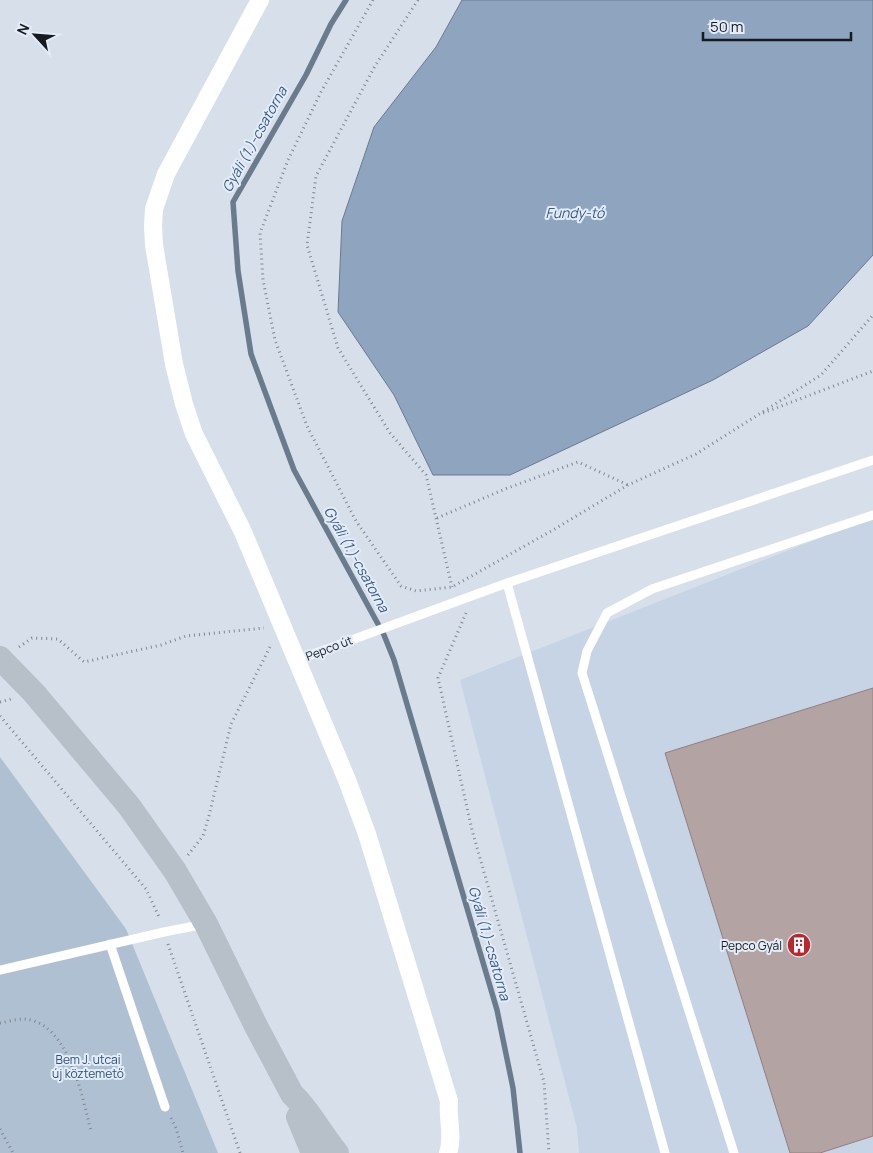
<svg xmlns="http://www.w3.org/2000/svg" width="873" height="1153" font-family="Manrope,sans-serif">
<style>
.built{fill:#c6d4e6}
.green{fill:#b0c0d3}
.water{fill:#8fa4be;stroke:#6b7b8e}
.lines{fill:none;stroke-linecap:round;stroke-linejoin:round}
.stream{stroke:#6b7b8e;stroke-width:5.5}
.building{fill:#b3a3a2;stroke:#908180}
.path{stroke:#818890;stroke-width:3;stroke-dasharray:1 4;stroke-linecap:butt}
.service{stroke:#fff;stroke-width:9}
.minor{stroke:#fff;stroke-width:18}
.secondary{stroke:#b7c0c8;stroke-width:24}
.labels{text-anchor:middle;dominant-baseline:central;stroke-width:4;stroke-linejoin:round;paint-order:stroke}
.street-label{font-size:12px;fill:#171b1f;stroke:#e3ecf8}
.poi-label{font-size:12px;fill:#171b1f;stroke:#e3ecf8;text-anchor:end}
.park-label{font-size:12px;fill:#305178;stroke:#e3ecf8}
.water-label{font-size:14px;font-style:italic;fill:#385981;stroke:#e3ecf8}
</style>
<rect width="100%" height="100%" fill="#d6dfea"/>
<polygon class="built" points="873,517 873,1153 579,1153 577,1128 460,680"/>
<polygon class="green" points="0,757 126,929 218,1153 0,1153"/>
<polygon class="water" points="462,0 873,0 873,255 808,326 713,380 510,475 433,475 394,395 338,312 342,221 374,127 436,47"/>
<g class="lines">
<polyline class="stream" points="346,0 331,24 306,75 233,202 238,271 251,354 294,470 384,635 394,660 497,1010 513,1088 520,1153"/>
</g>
<polygon class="building" points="873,688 873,1136 820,1153 790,1153 665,753"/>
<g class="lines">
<g class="path">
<polyline points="373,0 321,92 288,160 260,233 263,280 275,340 307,426 356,521 401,586 416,591 452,587 553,530 628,485 696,454 821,375 873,315"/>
<polyline points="418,0 375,66 316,176 307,245 338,348 390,433 426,475 452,587"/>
<polyline points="763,413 873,371"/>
<polyline points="437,518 505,489 578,462 628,485"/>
<polyline points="466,613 438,678 472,830 544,1082 549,1153"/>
<polyline points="19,647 32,638 58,639 84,662 161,645 186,636 264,628"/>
<polyline points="0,702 11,699"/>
<polyline points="0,716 146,889 160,919"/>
<polyline points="188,855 203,836 209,816 231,724 271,645"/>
<polyline points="168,944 240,1153"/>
<path d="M0,1023C7,1022 16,1019 23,1019C69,1021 82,1097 91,1131"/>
<polyline points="171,1118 176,1128 183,1153"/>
<polyline points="0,1129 13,1153"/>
</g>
<g class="service">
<polyline points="507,583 665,1153"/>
<polyline points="297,660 507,583 873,460"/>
<polyline points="110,944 165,1107"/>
<polyline points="0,970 164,932 205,924"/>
<polyline points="734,1153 582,673 587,651 607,613 652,589 873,515"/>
</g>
<path class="minor" d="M260,0L166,174L154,209L153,226L154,245L174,364L184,404L194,434L243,532L347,780L367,834L449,1101C447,1119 454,1136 448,1153"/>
<g class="secondary">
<path d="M0,658L34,693L129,806L175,871L206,924L256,1026L292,1094C310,1111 321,1134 337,1153"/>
<polyline points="298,1117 313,1153"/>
</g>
</g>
<defs>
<g id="building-disc" transform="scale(1.25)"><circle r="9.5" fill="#b8282f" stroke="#e3ecf8"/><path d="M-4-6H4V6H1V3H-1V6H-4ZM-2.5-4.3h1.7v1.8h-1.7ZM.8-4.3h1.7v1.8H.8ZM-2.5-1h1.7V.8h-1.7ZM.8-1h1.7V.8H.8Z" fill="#fff"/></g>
</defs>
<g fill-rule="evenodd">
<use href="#building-disc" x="799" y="945"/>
</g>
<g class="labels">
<g class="street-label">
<text transform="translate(329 648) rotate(-21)">Pepco út</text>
</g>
<g class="poi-label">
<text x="782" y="945">Pepco Gyál</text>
</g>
<g class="park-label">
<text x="88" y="1059">Bem J. utcai<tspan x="88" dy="14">új köztemető</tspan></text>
</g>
<g class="water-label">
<text transform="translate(254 139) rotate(-61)">Gyáli (1.)-csatorna</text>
<text x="575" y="212">Fundy-tó</text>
<text transform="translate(357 559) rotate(61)">Gyáli (1.)-csatorna</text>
<text transform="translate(490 943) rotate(74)">Gyáli (1.)-csatorna</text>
</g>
</g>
<g transform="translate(35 35) rotate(296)" stroke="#e3ecf8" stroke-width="4" paint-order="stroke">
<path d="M0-4L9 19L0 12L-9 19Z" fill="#171b1f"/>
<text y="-8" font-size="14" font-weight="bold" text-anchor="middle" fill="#171b1f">N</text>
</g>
<path d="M703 32v8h148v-8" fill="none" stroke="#171b1f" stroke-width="2.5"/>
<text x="710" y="32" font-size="15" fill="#171b1f" stroke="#e3ecf8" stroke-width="4" paint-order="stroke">50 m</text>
</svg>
